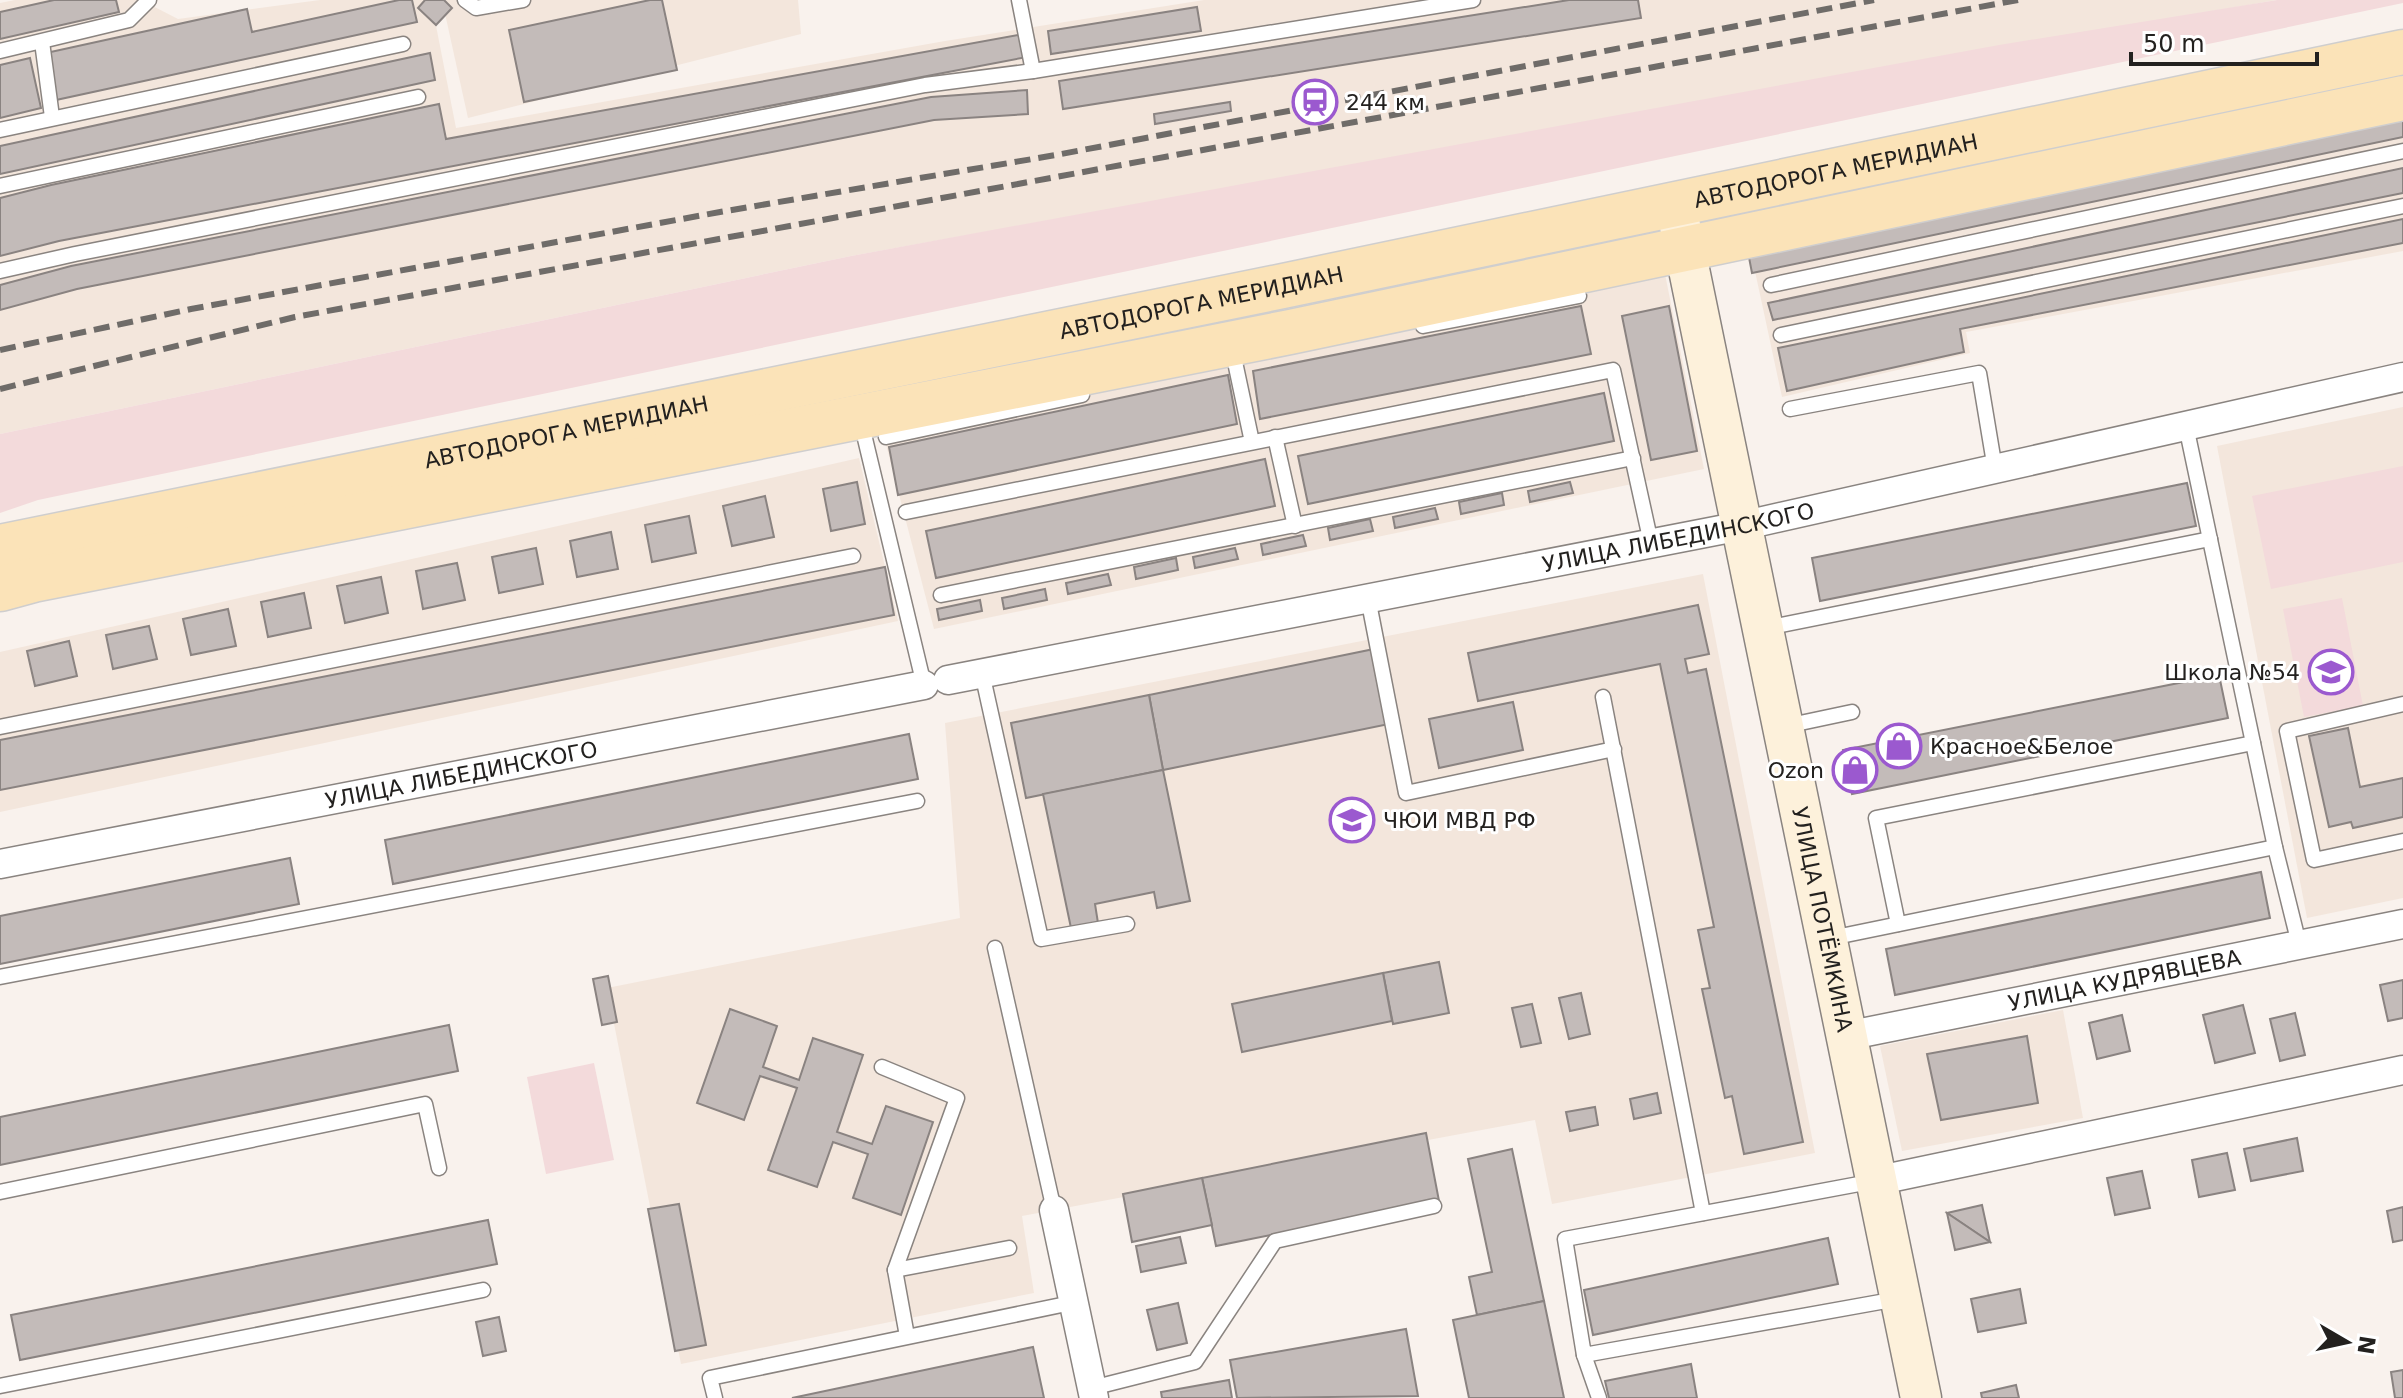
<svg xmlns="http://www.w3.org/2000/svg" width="2403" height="1398" font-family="'DejaVu Sans',sans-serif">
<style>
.built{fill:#f3e6dc}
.green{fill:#f3dadb}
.building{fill:#c3bbb9;stroke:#8a8381;stroke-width:2}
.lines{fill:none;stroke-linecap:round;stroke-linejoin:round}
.lane-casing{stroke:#8a8480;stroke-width:17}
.street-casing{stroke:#8a8480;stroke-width:31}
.secondary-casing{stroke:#8a8480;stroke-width:43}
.primary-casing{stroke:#cfcece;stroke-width:47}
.lane{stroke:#fff;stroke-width:14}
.street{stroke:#fff;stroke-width:28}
.secondary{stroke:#fdf1db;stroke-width:40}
.primary{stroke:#fbe3b8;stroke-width:44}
.rail{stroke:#6f6c69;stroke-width:6;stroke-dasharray:16 8;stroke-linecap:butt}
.labels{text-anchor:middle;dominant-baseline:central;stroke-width:6;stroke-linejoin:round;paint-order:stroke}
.poi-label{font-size:22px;fill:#23211f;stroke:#fff;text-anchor:start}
.street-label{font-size:22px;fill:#23211f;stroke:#fff}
</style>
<rect width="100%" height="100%" fill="#f9f2ed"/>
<g class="built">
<polygon points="15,0 141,0 178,19 320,0 431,0 456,128 945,41 1204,0 2276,0 851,256 0,434 0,3"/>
<polygon points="442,0 798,0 801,34 468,118"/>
<polygon points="2403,117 2403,251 1966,332 1970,353 1782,397 1753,262"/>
<polygon points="1665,274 1704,469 934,629 882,429"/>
<polygon points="2403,407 2403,898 2307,918 2217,446"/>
<polygon points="859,458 898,621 0,812 0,652"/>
<polygon points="1703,574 1815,1153 1552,1204 1535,1120 1022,1216 1034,1293 681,1364 607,988 960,918 945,723"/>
<polygon points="2063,1010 2083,1118 1902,1151 1880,1046"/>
</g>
<g class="green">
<polygon points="2277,0 2403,0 2403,3 38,500 0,513 0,434 851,256 1999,45"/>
<polygon points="2403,466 2403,562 2271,589 2252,496"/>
<polygon points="2342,598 2363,706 2304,717 2283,609"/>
<polygon points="594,1063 614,1160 546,1174 527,1077"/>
</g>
<g class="building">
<polygon points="54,0 116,0 119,12 0,39 0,12"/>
<polygon points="399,0 412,0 417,22 56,100 46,53 247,9 252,32"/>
<polygon points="425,0 444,0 452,8 436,25 418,8"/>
<polygon points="650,0 662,0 677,70 524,102 509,30"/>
<polygon points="1569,0 1638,0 1641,18 1063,109 1059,81"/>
<polygon points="1197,7 1201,31 1051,54 1048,31"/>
<polygon points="1024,34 1027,57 59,241 0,256 0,198 51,185 439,104 446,139"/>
<polygon points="430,53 435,80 0,174 0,146"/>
<polygon points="30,58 41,108 0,118 0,65"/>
<polygon points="1027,90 1028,114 934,120 77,289 0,310 0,285 71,266 931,97"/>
<polygon points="1230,102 1231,111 1155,124 1154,114"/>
<polygon points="2403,109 2403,137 1752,273 1747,247"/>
<polygon points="2403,168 2403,193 1773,320 1768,303"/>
<polygon points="2403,219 2403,243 1960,329 1964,352 1787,391 1778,348"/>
<polygon points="1581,306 1591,354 1260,419 1253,371"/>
<polygon points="1669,306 1697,451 1651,460 1622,316"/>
<polygon points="1228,375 1237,424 898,495 889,447"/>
<polygon points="1604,393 1614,441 1308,504 1298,456"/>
<polygon points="1265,459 1275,506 936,578 926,531"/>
<polygon points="857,482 865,524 831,531 823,489"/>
<polygon points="1570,482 1573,493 1530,502 1528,491"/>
<polygon points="2187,483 2196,526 1820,601 1812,558"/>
<polygon points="1502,493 1504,505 1461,514 1459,502"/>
<polygon points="765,496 774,537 732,546 723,506"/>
<polygon points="1435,508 1438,519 1395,528 1393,517"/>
<polygon points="689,516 696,553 652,562 645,525"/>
<polygon points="1370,519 1373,531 1330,540 1328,528"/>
<polygon points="611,532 618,569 577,577 570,541"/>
<polygon points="1303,535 1306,546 1263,555 1261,544"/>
<polygon points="536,548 543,584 499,593 492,557"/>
<polygon points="1235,548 1238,559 1195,568 1193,557"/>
<polygon points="1176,558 1178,570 1136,579 1134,567"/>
<polygon points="457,563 465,600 423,609 416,571"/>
<polygon points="885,567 894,615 0,790 0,740"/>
<polygon points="1108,574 1111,585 1068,594 1066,583"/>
<polygon points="381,577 388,613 345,623 337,586"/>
<polygon points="1045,589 1047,600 1004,609 1002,598"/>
<polygon points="304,593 311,628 268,637 261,602"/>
<polygon points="980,600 982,611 939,620 937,609"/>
<polygon points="1698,605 1709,654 1685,659 1688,673 1706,669 1803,1142 1744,1154 1732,1096 1725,1098 1702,989 1710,988 1698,930 1714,927 1660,664 1478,701 1468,653"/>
<polygon points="228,609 236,646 191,655 183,619"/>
<polygon points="149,626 157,659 113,669 106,635"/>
<polygon points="69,641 77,676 35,686 27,651"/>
<polygon points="1374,649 1389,724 1163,770 1149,695"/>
<polygon points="2219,675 2228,718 1852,794 1843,750"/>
<polygon points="1149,695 1163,770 1026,798 1011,723"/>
<polygon points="1513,702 1523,750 1439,768 1429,719"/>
<polygon points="2348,728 2360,787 2403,778 2403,817 2353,828 2351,822 2329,827 2309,736"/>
<polygon points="909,734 918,779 393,884 385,840"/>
<polygon points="1163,770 1190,901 1157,908 1154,892 1095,904 1098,923 1071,928 1043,794"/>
<polygon points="290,858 299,904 0,964 0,916"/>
<polygon points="2261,872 2270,918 1895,995 1886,949"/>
<polygon points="1439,962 1449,1013 1393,1024 1383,973"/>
<polygon points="1383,973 1392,1021 1242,1052 1232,1004"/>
<polygon points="608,976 617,1022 602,1025 593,979"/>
<polygon points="2403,980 2403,1018 2388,1021 2380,985"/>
<polygon points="1581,993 1590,1034 1569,1039 1559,998"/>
<polygon points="1532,1004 1541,1043 1521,1047 1512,1008"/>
<polygon points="2243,1005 2255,1053 2215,1063 2203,1015"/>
<polygon points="730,1009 777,1026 763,1067 799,1080 813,1038 863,1055 837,1132 872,1144 886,1106 933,1122 901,1215 853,1198 868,1154 833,1142 817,1187 768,1170 797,1088 760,1076 744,1120 697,1103"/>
<polygon points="2295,1013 2305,1055 2280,1061 2270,1019"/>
<polygon points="2122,1015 2130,1051 2097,1059 2089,1023"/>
<polygon points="449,1025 458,1071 0,1165 0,1117"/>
<polygon points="2027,1036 2038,1103 1941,1120 1927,1054"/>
<polygon points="1657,1093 1661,1113 1634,1119 1630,1099"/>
<polygon points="1595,1107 1598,1125 1570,1131 1566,1112"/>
<polygon points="1426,1133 1439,1201 1216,1246 1202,1178"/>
<polygon points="2297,1138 2303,1171 2251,1181 2244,1149"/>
<polygon points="1512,1149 1544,1301 1477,1315 1469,1277 1492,1272 1468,1159"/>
<polygon points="2227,1153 2235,1190 2199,1197 2192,1160"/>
<polygon points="2142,1171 2150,1208 2115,1215 2107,1178"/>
<polygon points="1202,1178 1212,1225 1132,1242 1123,1194"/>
<polygon points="679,1204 706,1345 675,1351 648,1209"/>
<polygon points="1982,1205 1990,1242 1947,1213"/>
<polygon points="2403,1207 2403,1240 2393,1242 2387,1211"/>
<polygon points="1947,1213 1990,1242 1955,1250"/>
<polygon points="488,1220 497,1264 20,1360 11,1315"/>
<polygon points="1180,1237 1186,1263 1141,1272 1136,1246"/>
<polygon points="1828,1238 1838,1284 1593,1335 1584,1290"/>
<polygon points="2020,1289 2026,1323 1978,1332 1971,1299"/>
<polygon points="1544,1301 1564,1398 1469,1398 1453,1320"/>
<polygon points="1178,1303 1187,1343 1157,1350 1147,1310"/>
<polygon points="499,1317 506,1351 483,1356 476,1322"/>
<polygon points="1406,1329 1418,1396 1237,1398 1230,1360"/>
<polygon points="1033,1347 1044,1398 792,1398"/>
<polygon points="1691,1364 1697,1398 1609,1398 1605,1381"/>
<polygon points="2403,1370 2403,1398 2395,1398 2391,1372"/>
<polygon points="1229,1380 1232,1398 1162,1398 1161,1392"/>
<polygon points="2016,1385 2019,1398 1982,1398 1981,1393"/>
</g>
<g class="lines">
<g class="lane-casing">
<g id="lane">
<polyline points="465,0 476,8 523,0"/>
<polyline points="1019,0 1033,71"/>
<polyline points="42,42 52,117"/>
<polyline points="0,51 129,20 149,0"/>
<polyline points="0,130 403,44"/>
<polyline points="0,186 418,97"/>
<polyline points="0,271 75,254 925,85 1033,71 1473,0"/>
<polyline points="1771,285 2403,151"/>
<polyline points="1423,326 1579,296"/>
<polyline points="1781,335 2403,206"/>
<polyline points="1235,362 1252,442"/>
<polyline points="1790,409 1979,373 1995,469"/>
<polyline points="861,422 924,685"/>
<polyline points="2186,426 2275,847 2299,944"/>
<polyline points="886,437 1082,395"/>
<polyline points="1275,437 1295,526"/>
<polyline points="906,512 1613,370 1651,543"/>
<polyline points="941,595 1633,458"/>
<polyline points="1368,598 1406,793 1614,749"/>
<polyline points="1766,628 2210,539"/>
<polyline points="982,673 1041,939 1127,924"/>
<polyline points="1603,697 1703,1213"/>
<polyline points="2403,704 2287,731 2314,860 2403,841"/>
<polyline points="1786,726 1852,712"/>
<polyline points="0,727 853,556"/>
<polyline points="1898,924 1876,818 2253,743"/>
<polyline points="1831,938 2275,847"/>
<polyline points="995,948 1054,1210"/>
<polyline points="0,977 917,801"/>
<polyline points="882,1067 957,1098 895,1270"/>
<polyline points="1875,1181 1565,1239 1584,1355 1897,1299"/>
<polyline points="0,1192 425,1104 439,1168"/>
<polyline points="907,1336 895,1270 1009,1248"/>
<polyline points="1584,1355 1599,1398"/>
<polyline points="0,1386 483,1290"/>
<polyline points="1092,1388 1195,1362 1275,1241 1434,1206"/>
<polyline points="715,1398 710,1378 1076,1302"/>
</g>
</g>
<g class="street-casing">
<g id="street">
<path id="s1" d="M948,680L1741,526L2403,377"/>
<path id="s2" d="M0,864L924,685"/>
<path id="s3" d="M1846,1036L2403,924"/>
<polyline points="1875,1181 2403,1070"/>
<polyline points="1054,1210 1094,1398"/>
</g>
</g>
<g class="secondary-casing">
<g id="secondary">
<path id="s4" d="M1678,216L1921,1398"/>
</g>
</g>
<g class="primary-casing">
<g id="primary">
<path id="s5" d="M0,547L1283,286L2403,52"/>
<polyline points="0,589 33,580 1290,332 2403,98"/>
</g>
</g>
<use href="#lane" class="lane"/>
<use href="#street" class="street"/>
<use href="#secondary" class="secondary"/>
<use href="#primary" class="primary"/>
<g class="rail">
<polyline points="0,350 191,309 720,212 1056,155 1874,0"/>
<polyline points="0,389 295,317 2018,0"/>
</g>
</g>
<defs>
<g id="station-ring" transform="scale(2.3)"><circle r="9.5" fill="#fff" stroke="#9b59cf" stroke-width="1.5"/><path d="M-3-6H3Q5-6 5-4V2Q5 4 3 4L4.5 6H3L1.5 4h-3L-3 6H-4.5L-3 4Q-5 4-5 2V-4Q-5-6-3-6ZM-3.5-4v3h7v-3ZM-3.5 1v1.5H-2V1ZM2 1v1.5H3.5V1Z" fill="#9b59cf"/></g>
<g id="school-ring" transform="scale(2.3)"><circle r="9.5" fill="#fff" stroke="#9b59cf" stroke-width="1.5"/><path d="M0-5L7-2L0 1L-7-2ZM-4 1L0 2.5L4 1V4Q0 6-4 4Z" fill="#9b59cf"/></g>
<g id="shop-ring" transform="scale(2.3)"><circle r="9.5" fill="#fff" stroke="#9b59cf" stroke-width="1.5"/><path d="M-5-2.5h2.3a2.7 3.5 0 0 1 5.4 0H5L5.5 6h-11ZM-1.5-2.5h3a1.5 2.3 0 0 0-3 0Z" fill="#9b59cf"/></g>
<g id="university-ring" transform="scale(2.3)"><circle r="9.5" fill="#fff" stroke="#9b59cf" stroke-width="1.5"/><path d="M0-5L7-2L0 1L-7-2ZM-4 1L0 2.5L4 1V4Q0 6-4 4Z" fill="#9b59cf"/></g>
</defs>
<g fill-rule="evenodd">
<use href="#station-ring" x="1315" y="102"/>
<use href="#school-ring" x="2331" y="672"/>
<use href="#shop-ring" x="1899" y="746"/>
<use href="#shop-ring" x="1855" y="770"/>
<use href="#university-ring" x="1352" y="820"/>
</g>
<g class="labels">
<g class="poi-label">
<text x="1346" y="102">244 км</text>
<text x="2300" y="672" text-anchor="end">Школа №54</text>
<text x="1930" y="746">Красное&amp;Белое</text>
<text x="1824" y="770" text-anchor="end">Ozon</text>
<text x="1383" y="820">ЧЮИ МВД РФ</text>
</g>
<g class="street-label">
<text stroke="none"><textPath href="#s5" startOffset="1874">АВТОДОРОГА МЕРИДИАН</textPath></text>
<text stroke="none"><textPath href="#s5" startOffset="1226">АВТОДОРОГА МЕРИДИАН</textPath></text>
<text stroke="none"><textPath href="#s5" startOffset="578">АВТОДОРОГА МЕРИДИАН</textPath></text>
<text stroke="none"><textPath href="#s1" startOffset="744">УЛИЦА ЛИБЕДИНСКОГО</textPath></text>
<text stroke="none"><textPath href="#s2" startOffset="470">УЛИЦА ЛИБЕДИНСКОГО</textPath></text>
<text stroke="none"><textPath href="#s4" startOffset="718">УЛИЦА ПОТЁМКИНА</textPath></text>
<text stroke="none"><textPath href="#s3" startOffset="284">УЛИЦА КУДРЯВЦЕВА</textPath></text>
</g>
</g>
<g transform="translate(2347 1342) rotate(99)" stroke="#ffffff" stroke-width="6" paint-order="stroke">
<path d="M0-6L14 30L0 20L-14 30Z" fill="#23211f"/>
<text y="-12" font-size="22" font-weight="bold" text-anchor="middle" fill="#23211f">N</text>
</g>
<path d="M2131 52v12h186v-12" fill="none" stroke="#23211f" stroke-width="4"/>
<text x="2143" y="52" font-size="24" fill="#23211f" stroke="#ffffff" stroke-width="6" paint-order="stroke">50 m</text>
</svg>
